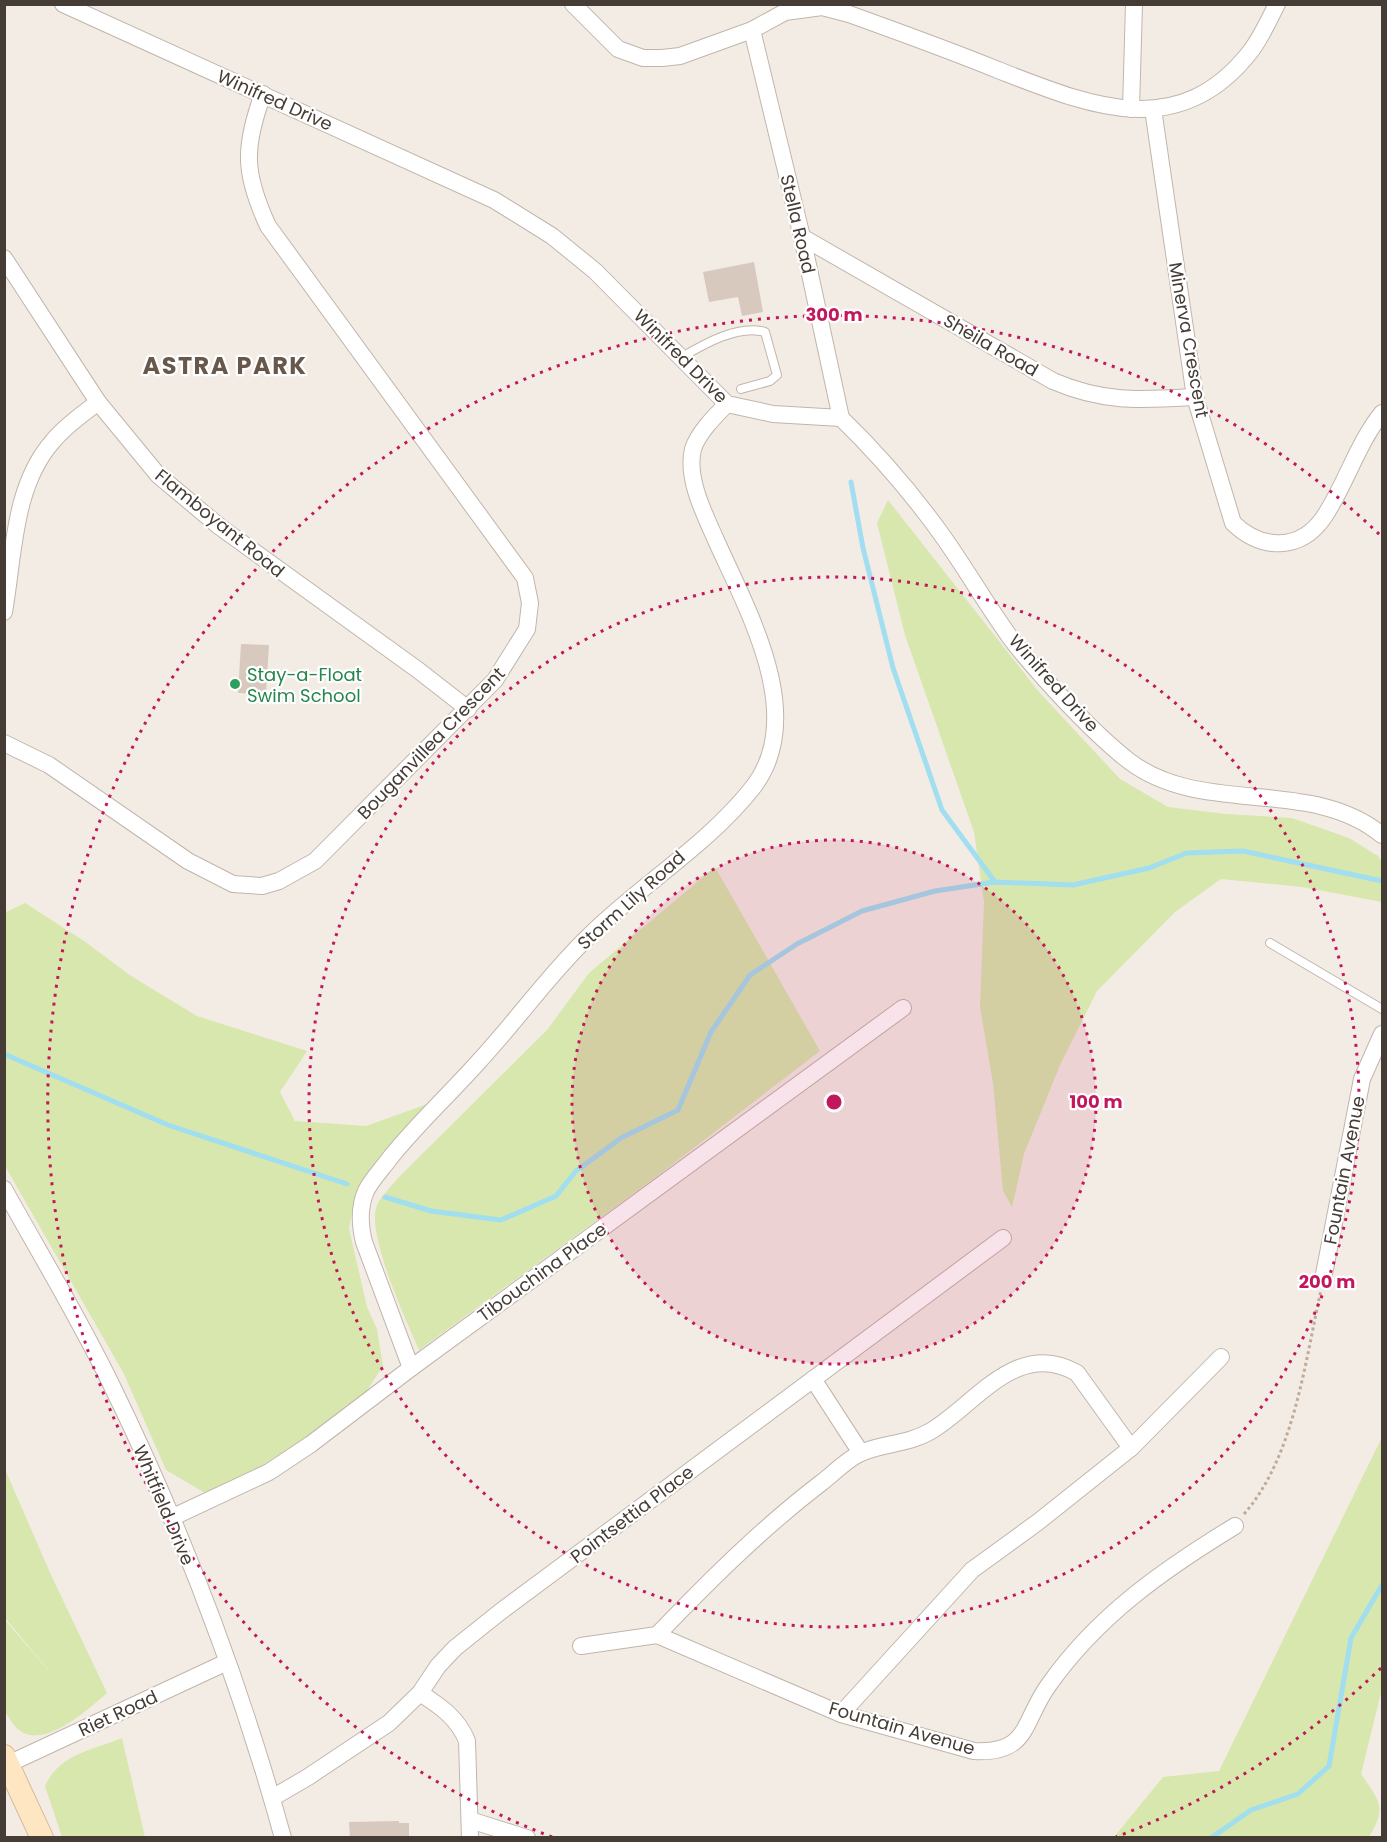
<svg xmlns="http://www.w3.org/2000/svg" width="1387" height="1842" font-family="Poppins,sans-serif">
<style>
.green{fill:#d7e7ad}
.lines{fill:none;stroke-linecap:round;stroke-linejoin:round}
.stream{stroke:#a1def0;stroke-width:5}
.building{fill:#d7c9be}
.service-casing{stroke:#c1b5ab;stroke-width:10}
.minor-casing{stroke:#c1b5ab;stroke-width:18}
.secondary-casing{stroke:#d6ba97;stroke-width:24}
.path{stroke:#c0ab99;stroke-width:3;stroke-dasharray:3 3;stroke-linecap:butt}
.service{stroke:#fff;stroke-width:8}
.minor{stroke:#fff;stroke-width:16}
.secondary{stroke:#fee6c3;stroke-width:22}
.ring{fill:none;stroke:#c2185b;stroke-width:3;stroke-dasharray:3 6}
.leisure-dot{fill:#2e9e5b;stroke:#fff;stroke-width:2}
.labels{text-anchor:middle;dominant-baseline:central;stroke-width:4.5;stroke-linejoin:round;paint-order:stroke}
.street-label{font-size:18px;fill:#453c35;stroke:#fff}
.leisure-label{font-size:18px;fill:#27864d;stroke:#fff;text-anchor:start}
.district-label{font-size:24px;font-weight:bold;letter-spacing:1.5px;fill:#68584c;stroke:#fff}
.centre{fill:#c2185b;stroke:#fff;stroke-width:3}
.ring-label{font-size:18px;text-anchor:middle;font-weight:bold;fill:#c2185b;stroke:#fff;stroke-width:4.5;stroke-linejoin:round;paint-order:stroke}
</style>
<rect width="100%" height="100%" fill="#f3ece5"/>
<g class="green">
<polygon points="888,500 1039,692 1120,779 1168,807 1226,814 1292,818 1349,838 1378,856 1382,862 1382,902 1302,887 1221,879 1175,912 1097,991 1060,1065 1024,1154 1012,1207 1003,1191 993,1083 980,1007 984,902 974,832 905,635 877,523"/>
<path d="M715,867L820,1051L656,1177L419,1350C407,1322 365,1232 377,1205C381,1196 391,1187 397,1179L547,1030L589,973Z"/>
<polygon points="25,903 84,941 131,976 197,1016 307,1051 280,1092 295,1121 366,1126 433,1102 378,1162 354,1202 349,1229 367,1307 377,1329 383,1366 366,1392 305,1439 254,1470 205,1493 166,1470 124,1374 5,1166 4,913"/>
<path d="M1382,1437V1689L1361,1774C1380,1802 1387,1807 1369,1837H1114L1163,1777L1219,1771Z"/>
<path d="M4,1467L51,1575L107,1693C85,1712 34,1759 11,1721C9,1717 5,1713 4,1708C0,1688 4,1643 5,1620L60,1684L5,1618Z"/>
<path d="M122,1738L145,1837H62L45,1786C59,1754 93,1750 122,1738Z"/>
</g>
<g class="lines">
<g class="stream">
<polyline points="851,482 863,548 893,668 942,810 995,882"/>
<polyline points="4,1054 168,1125 347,1184"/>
<polyline points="385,1197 431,1211 501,1220 556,1196 576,1171 621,1138 678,1110 711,1032 750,975 797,944 862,911 935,891 995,882 1073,885 1149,868 1187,853 1243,851 1382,881"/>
<polyline points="1211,1838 1251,1810 1298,1794 1329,1766 1351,1638 1382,1585"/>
</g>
</g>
<g class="building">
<polygon points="754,262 763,312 742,316 738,297 709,302 703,272"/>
<polygon points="241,644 269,645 266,694 238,693"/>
<polygon points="399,1821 399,1823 409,1823 409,1838 350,1838 349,1822"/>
</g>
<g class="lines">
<g class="service-casing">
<g id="service">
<path d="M682,357C704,344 739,324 765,332L777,375L770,381L741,389"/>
<polyline points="1270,943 1382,1009"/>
</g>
</g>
<g class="minor-casing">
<g id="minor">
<path d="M63,4L494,200L552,236L595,271L727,404L773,414L841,418C877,453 910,491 939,531C966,568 988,608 1015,644C1044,680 1093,733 1129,761C1202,817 1310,776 1382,835"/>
<path d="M573,4L618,49L643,58H662L680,56L752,30L785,12L822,7L849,14C899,32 949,50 998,70C1088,105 1178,144 1250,52C1261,38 1269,20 1277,4"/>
<polyline points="752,30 802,237 841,418"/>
<polyline points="1131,109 1134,4"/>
<path d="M1153,109L1195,397L1233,523C1261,550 1300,552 1324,517C1346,484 1357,444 1382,413"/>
<path d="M802,237L1053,381C1104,403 1141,400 1195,397"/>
<polyline points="4,258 98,402 158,475 220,527 418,670 468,709"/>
<path d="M4,612C14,555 13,486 53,441C65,426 83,414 98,402"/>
<path d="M4,743L49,765L188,861L233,884L262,886L279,881L315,861L495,680L527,629L530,603L525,578L268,226C244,174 243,148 263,94"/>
<path d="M4,1189C40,1254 79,1318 111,1384C182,1529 240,1682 283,1838"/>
<polyline points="1324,1274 1362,1079 1382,1034"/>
<path d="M411,1368L364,1242C360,1226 359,1207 366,1191C372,1179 382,1169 390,1158C418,1123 451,1093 481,1059C518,1019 550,973 590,935C642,884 709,844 754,786C808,714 746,608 715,538C704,513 686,478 693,449C698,433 715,416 727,404"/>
<polyline points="813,1379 861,1453"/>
<polyline points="171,1518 269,1472 311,1444 411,1368 903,1008"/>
<path d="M657,1635C709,1581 761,1529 821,1483C833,1474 847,1459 861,1453C883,1443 907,1445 931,1431C975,1405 1017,1338 1077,1373L1131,1448"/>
<path d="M581,1646L657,1635L841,1714L974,1751C1029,1754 1022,1723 1048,1686C1097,1616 1163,1570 1235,1526"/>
<path d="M420,1693C440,1706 458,1718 467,1741L470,1838"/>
<polyline points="841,1714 972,1570 1038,1522 1131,1448 1221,1357"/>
<polyline points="4,1766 227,1662"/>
<polyline points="272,1798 308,1777 389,1723 420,1693 438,1666 455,1648 500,1612 1003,1238"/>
<polyline points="470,1820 527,1838"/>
</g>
</g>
<g class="secondary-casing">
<polyline id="secondary" points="4,1756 42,1838"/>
</g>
<path class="path" d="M1244,1514C1294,1457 1305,1362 1321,1290"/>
<use href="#service" class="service"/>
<use href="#minor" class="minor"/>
<use href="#secondary" class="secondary"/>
</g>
<circle cx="834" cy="1102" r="262" fill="#c2185b" fill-opacity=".12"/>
<g class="ring">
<circle cx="834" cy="1102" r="262"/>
<circle cx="834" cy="1102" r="525"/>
<path d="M1381 1668A787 787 0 0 1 1116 1837M552 1837A787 787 0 1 1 1381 536"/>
</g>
<circle class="leisure-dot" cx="235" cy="684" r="6"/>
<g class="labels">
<g class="street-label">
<text transform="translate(275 100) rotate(24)">Winifred Drive</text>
<text transform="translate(798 224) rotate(77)">Stella Road</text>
<text transform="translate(1189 340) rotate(80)">Minerva Crescent</text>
<text transform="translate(991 345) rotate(30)">Sheila Road</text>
<text transform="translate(681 356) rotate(45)">Winifred Drive</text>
<text transform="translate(220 523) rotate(39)">Flamboyant Road</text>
<text transform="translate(1054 683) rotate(48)">Winifred Drive</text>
<text transform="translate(431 743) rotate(-46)">Bouganvillea Crescent</text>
<text transform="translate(631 900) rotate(-42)">Storm Lily Road</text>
<text transform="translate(1344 1170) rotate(-79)">Fountain Avenue</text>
<text transform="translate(542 1272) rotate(-36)">Tibouchina Place</text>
<text transform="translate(164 1505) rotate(67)">Whitfield Drive</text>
<text transform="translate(632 1514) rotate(-37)">Pointsettia Place</text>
<text transform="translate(118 1713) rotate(-25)">Riet Road</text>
<text transform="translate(902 1728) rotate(16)">Fountain Avenue</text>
</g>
<g class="leisure-label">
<text x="247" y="674">Stay-a-Float<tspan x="247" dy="21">Swim School</tspan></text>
</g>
<g class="district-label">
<text x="225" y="365">ASTRA PARK</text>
</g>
</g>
<circle cx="834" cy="1102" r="9" class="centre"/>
<g class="ring-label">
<text x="834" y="321">300 m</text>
<text x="1096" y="1108">100 m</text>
<text x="1327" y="1288">200 m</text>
</g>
<rect width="1387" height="1842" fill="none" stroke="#453c35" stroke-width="12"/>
</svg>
